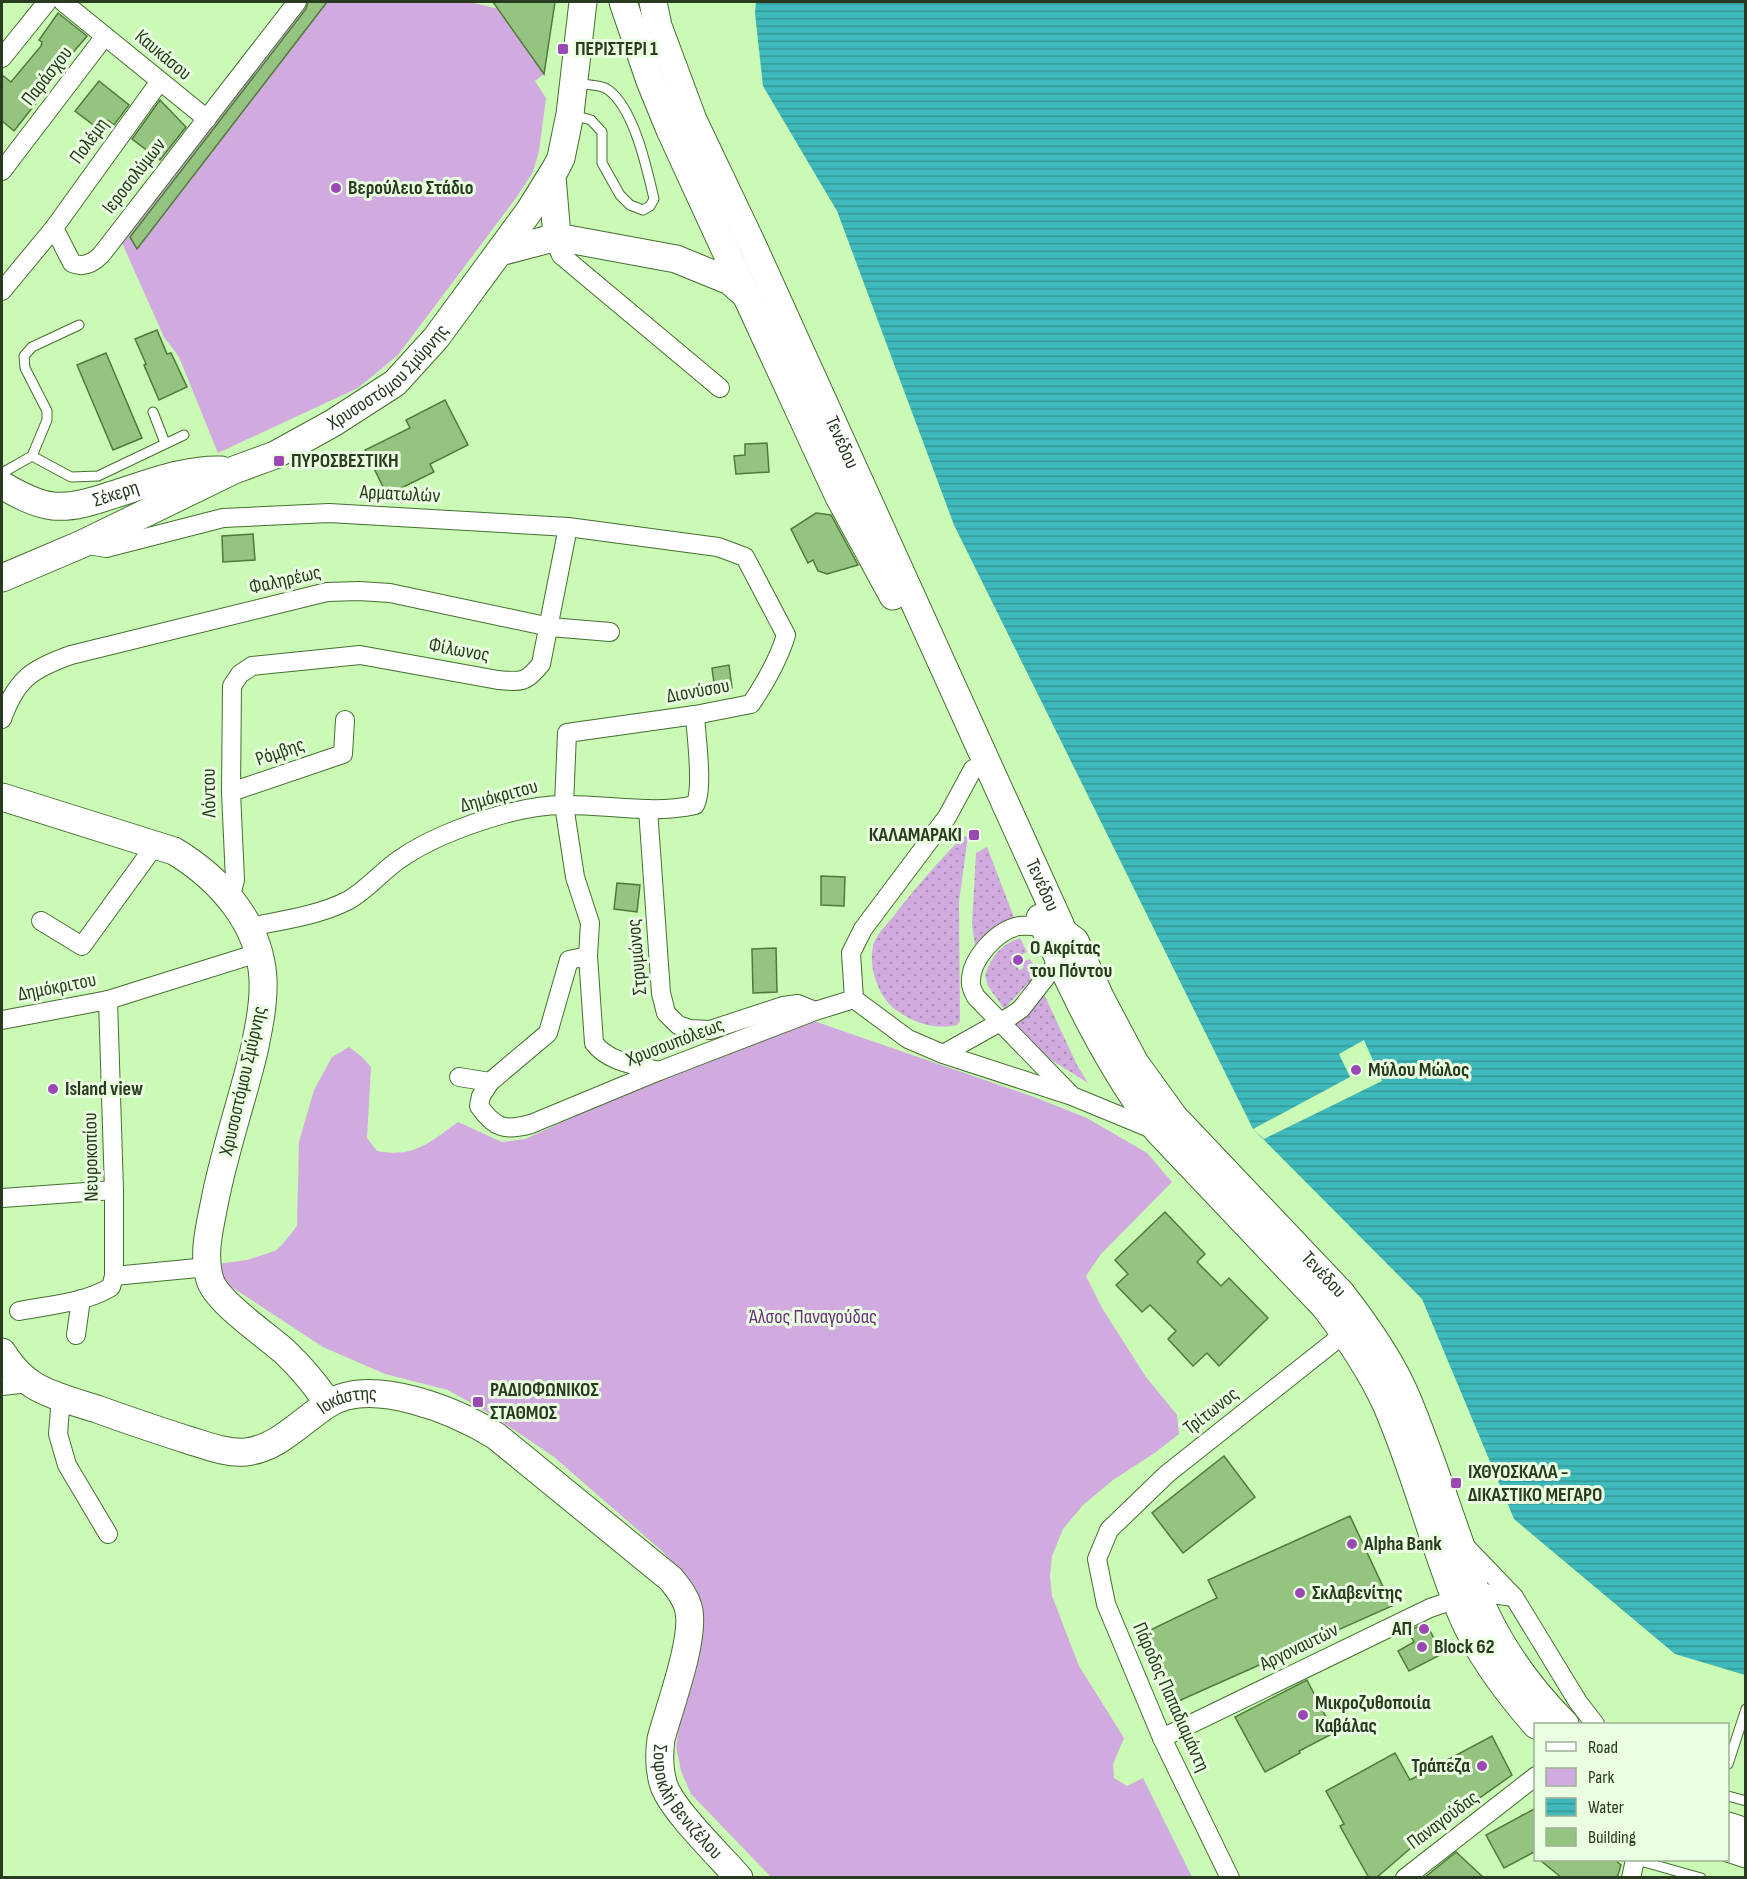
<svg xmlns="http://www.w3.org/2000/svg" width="1747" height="1879" font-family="'Sofia Sans Condensed',sans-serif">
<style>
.grass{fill:url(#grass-dots)}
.green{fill:#d1abdf}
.water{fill:url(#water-rules)}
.pier{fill:#cafab5}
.building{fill:#95c481;stroke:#4f7a3a;stroke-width:1.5}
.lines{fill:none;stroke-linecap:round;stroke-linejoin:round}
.lane-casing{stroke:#456f30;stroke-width:11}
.street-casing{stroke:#456f30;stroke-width:20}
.secondary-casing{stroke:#456f30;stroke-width:29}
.lane{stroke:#fff;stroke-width:9}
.street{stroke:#fff;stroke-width:18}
.secondary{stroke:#fff;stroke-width:27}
.poi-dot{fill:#9b48b7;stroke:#eafee2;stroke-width:2}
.labels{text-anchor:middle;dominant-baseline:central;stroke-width:6;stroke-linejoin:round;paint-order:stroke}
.poi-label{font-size:20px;font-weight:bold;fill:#283b20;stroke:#eafee2;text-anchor:start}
.street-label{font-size:20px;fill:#283b20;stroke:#eafee2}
.park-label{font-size:20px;fill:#69307e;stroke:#eafee2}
</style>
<defs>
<pattern id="grass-dots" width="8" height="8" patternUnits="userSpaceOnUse" patternTransform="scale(1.5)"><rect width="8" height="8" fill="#d1abdf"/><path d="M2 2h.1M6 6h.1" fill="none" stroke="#aa8cb4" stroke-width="1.8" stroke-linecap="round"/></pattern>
<pattern id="water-rules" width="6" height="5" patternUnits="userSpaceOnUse" patternTransform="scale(1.5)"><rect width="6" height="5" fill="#3fb9bb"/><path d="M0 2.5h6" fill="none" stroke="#359898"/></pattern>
</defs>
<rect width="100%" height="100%" fill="#cafab5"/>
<g class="grass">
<path d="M968,836L959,902L960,1021L957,1025C934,1030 914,1023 896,1010C878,997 867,965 874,943C877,934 887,924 893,917C914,889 938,863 962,837Z"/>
<path d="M987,847L1015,920C995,924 988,931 975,945L972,924L976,853Z"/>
<path d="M1020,938L1027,952L1022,955L1018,953L1011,956L1019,970L1023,968L1024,961L1030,959L1038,973L1004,1009L988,986L985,975C992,956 1001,944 1020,938Z"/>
<polygon points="1044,994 1077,1065 1088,1083 1053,1061 1008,1024"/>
</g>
<g class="green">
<polygon points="306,2 470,2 499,9 544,74 535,81 546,98 539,151 533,172 516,198 398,355 358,388 218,453 179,357 164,337 122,243"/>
<path d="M811,1020L1034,1097L1087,1118L1147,1153L1172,1182L1101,1254L1086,1276L1102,1308L1146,1377L1177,1415L1179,1434L1156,1452L1113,1480L1083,1505L1063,1529L1052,1556L1050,1576L1052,1596L1079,1666L1124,1738L1113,1764L1114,1778L1127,1786L1143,1778L1192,1877H771L691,1794L681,1771L676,1746L681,1716L690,1690L704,1625L699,1601L688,1580L663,1552L554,1457L492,1415L448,1390L385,1374L323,1347L221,1280L217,1264L247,1260L275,1251L281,1246L297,1226L299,1142L314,1090L332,1057L349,1047L361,1056L371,1067L367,1138L377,1151C414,1158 429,1143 458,1122L502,1142L525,1139L598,1106Z"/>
</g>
<polygon class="water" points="756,2 1745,2 1745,1675 1675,1654 1514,1519 1422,1299 1253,1129 954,525 837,211 763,86 755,13"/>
<polygon class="pier" points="1364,1040 1382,1081 1264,1139 1253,1129 1350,1077 1339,1054"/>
<g class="building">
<polygon points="308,2 327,2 137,249 130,237 306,9"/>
<polygon points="493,2 555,2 544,74"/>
<polygon points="58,13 87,36 70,56 68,55 31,99 36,103 14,131 2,121 2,75 11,82 41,46 42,42 39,40"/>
<polygon points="99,81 129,105 114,125 108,120 100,130 75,111"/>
<polygon points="160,100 186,127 160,160 132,139"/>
<polygon points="157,330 167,354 171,353 187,387 159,400 144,365 146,364 135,339"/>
<polygon points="106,353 142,438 113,450 77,365"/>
<polygon points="445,400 468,445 430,464 434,472 387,495 365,450 410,428 406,420"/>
<polygon points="767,443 769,472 736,474 734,456 745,455 745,444"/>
<polygon points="816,513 831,515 858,565 827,574 818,571 813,560 808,563 791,529"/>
<polygon points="253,534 255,560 223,562 222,536"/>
<polygon points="729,665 732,688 715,691 712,668"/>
<polygon points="821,876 845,877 844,906 821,905"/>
<polygon points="617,883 640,885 637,912 614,909"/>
<polygon points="776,948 777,992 753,993 752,949"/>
<polygon points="1165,1212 1205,1254 1197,1262 1221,1286 1229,1278 1268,1318 1219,1366 1207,1353 1193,1366 1168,1339 1176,1331 1150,1305 1142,1312 1116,1285 1128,1274 1115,1260"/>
<polygon points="1224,1456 1255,1497 1183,1553 1152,1513"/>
<polygon points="1350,1516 1392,1606 1174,1703 1158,1666 1161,1664 1146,1632 1217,1598 1208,1580"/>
<polygon points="1426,1623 1442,1654 1409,1671 1398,1651 1414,1642 1408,1631"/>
<polygon points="1307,1680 1334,1733 1299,1751 1300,1753 1265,1772 1235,1717"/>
<polygon points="1492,1736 1512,1775 1419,1841 1376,1878 1369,1878 1340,1826 1344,1824 1326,1791 1395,1753 1410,1780"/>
<polygon points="1536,1808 1536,1851 1504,1868 1486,1835"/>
<polygon points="1456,1852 1484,1878 1424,1878"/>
<polygon points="1540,1860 1615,1860 1621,1865 1617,1878 1562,1878"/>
</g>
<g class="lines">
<g class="lane-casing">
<g id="lane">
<path d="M573,115L591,120L602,132V163L620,195L630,205L643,210L650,206L654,199C647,169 634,107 607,89C599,84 584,85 575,83"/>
<polyline points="153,412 165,443"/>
<polyline points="32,456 71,477 98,476 184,435"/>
<polyline points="2,473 32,456 47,420 47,411 25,368 24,356 32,347 79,325"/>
<polyline points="1728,1764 1746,1709"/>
<polyline points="1728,1796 1746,1801"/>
<polyline points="1637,1860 1701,1878"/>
</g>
</g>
<g class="street-casing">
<g id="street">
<polyline points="63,2 207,119"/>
<polyline points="2,58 47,2"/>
<polyline points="2,171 105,36"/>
<polyline points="54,228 160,81"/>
<polyline points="557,237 557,246 561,255 720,388"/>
<path d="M2,291L54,228L72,263C83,268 93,263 101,255L297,2"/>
<path d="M82,544L106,548L223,518L329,513L568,527L718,547L745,557L786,635C779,659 765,683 751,704L695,715L567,733L564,805L575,877L590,923L588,956L594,1043C608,1062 636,1065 659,1071"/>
<path d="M2,719C16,680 31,669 71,655L327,592L359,591L390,593L550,627L610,632"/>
<polyline points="231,792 343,754 345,720"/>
<polyline points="648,809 661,993 666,1013 678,1025 690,1029 710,1030 783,1006 798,1004 815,1011"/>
<path d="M230,899L235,880L231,792L232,686L240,674L252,666L360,655L498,680C521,682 526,683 541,664L568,527"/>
<polyline points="41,921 82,946 156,844"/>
<path d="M250,927C282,920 317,916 347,901C366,891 382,871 400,859C430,838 469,824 504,814C523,809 543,805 563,805C606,804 652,815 695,805C704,789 696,736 695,715"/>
<path d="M1052,930C1043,927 1029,925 1019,926C997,930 969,960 971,984C971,988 974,993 976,997L1072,1096L1157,1131"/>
<path d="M588,956L569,960L548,1033L490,1082L481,1096L479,1106C495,1129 506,1131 531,1124L659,1071L815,1011L854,999"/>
<polyline points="854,999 851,953 863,929 947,817 973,769"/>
<polyline points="854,999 908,1039 943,1054 1069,1095"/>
<polyline points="2,1020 108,1000 258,953"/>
<polyline points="943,1054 1011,1016 1021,1009 1064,954"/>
<polyline points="459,1077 490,1082"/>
<polyline points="2,1198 114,1190"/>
<polyline points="114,1276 208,1267"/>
<path d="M19,1311C49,1305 85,1303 111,1287L114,1276V1190L108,1000"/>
<polyline points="76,1335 81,1299"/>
<polyline points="2,1386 29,1383"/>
<polyline points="61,1397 58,1434 67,1465 108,1534"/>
<polyline points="1464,1545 1514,1597 1578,1702 1595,1724"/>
<polyline points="1162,1738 1430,1608 1477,1592 1514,1597"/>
<polyline points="1230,1878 1162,1738 1106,1604 1097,1559 1109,1530 1167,1474 1345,1333"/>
<polyline points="1405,1878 1536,1776"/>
<polyline points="1631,1878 1635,1860"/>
</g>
</g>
<g class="secondary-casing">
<g id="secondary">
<polyline points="623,2 650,81 670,130 838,495 893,596"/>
<path id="s1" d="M653,2L658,26L693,120L752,244L1064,933L1075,941L1100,997L1135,1063L1174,1117L1341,1293C1366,1325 1390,1359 1406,1396C1428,1448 1445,1502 1464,1555C1470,1573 1475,1593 1484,1610C1504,1653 1532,1691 1565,1724"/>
<polyline points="552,176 557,237"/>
<polyline points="500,252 557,237 676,259 730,281 746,295"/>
<path id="s2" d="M2,485C17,494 35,504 53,506C73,508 94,501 112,495C148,484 183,469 221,470"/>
<path id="s3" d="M2,578L82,544L234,470L275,455L333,423L395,383L436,338L530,210L556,168L561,158L570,114L583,2"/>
<path d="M2,797L174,851C219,878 260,923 263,979C264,1003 259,1027 254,1051C242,1101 225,1149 215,1200C210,1226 202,1254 210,1280C217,1302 266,1335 285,1352C302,1368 315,1384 328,1403"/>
<path d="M1040,918C1074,993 1108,1066 1158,1131L1325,1307C1348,1337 1370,1369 1386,1404C1416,1472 1433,1546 1462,1615C1479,1655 1507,1692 1536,1725"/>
<path id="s4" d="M2,1352C8,1362 19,1375 29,1382C44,1394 78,1403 97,1409C127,1420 157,1430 188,1440C205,1445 227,1454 246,1452C279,1448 301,1421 328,1404C372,1376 456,1411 496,1436L671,1579C678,1588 685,1596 688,1607C697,1635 669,1708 661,1739C659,1754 659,1771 664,1786C674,1812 719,1855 739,1878"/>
<polyline points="1728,1826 1746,1832"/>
<polyline points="1728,1848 1746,1854"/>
</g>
</g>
<use href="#lane" class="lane"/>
<use href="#street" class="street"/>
<use href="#secondary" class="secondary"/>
</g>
<g class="poi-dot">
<rect x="557" y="43" width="12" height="12" rx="3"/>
<circle cx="336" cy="188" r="6"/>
<rect x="273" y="455" width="12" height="12" rx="3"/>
<rect x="968" y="829" width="12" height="12" rx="3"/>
<circle cx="1018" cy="960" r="6"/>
<circle cx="1356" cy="1070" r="6"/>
<circle cx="53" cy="1089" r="6"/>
<rect x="472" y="1396" width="12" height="12" rx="3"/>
<rect x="1450" y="1477" width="12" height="12" rx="3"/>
<circle cx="1352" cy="1544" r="6"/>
<circle cx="1300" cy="1593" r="6"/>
<circle cx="1424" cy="1629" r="6"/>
<circle cx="1422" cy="1647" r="6"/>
<circle cx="1303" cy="1715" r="6"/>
<circle cx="1482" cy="1766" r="6"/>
</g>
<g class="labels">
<g class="poi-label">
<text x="575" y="49">ΠΕΡΙΣΤΕΡΙ 1</text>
<text x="348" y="188">Βερούλειο Στάδιο</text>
<text x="291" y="461">ΠΥΡΟΣΒΕΣΤΙΚΗ</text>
<text x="962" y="835" text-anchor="end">ΚΑΛΑΜΑΡΑΚΙ</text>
<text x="1030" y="948">Ο Ακρίτας<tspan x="1030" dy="23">του Πόντου</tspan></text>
<text x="1368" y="1070">Μύλου Μώλος</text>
<text x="65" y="1089">Island view</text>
<text x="490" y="1390">ΡΑΔΙΟΦΩΝΙΚΟΣ<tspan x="490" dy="23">ΣΤΑΘΜΟΣ</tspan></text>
<text x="1468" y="1472">ΙΧΘΥΟΣΚΑΛΑ -<tspan x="1468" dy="23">ΔΙΚΑΣΤΙΚΟ ΜΕΓΑΡΟ</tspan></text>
<text x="1364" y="1544">Alpha Bank</text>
<text x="1312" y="1593">Σκλαβενίτης</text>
<text x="1412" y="1629" text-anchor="end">ΑΠ</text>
<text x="1434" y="1647">Block 62</text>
<text x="1315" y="1703">Μικροζυθοποιία<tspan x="1315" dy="23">Καβάλας</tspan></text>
<text x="1470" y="1766" text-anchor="end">Τράπεζα</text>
</g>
<g class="street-label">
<text transform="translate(163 55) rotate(40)">Καυκάσου</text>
<text transform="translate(47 76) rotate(-52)">Παράσχου</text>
<text transform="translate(89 141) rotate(-54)">Πολέμη</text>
<text transform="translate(134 176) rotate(-52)">Ιεροσολύμων</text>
<text stroke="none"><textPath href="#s3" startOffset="438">Χρυσοστόμου Σμύρνης</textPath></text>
<text stroke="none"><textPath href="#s1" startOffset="480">Τενέδου</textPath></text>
<text stroke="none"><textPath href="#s2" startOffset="120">Σέκερη</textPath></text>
<text transform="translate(400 494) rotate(3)">Αρματωλών</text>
<text transform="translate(285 580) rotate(-13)">Φαληρέως</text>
<text transform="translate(459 650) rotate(10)">Φίλωνος</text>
<text transform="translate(698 691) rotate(-10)">Διονύσου</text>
<text transform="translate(280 752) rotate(-19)">Ρόμβης</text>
<text transform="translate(209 793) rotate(-91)">Λόντου</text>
<text transform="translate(499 796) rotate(-15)">Δημόκριτου</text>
<text stroke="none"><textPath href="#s1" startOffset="966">Τενέδου</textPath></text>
<text transform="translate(637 957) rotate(-95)">Στρυμώνος</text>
<text transform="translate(57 987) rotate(-11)">Δημόκριτου</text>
<text transform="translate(675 1042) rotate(-21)">Χρυσουπόλεως</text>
<text transform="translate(243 1081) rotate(-77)">Χρυσοστόμου Σμύρνης</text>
<text transform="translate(91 1157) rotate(-91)">Νευροκοπίου</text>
<text stroke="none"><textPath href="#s1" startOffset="1452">Τενέδου</textPath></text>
<text stroke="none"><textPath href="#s4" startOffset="386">Ιοκάστης</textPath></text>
<text transform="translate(1211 1411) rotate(-38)">Τρίτωνος</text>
<text transform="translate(1299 1647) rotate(-26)">Αργοναυτών</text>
<text transform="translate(1171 1697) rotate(66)">Πάροδος Παπαδιαμάντη</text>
<text stroke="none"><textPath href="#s4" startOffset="1010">Σοφοκλή Βενιζέλου</textPath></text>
<text transform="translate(1443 1820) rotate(-37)">Παναγούδας</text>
</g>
<g class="park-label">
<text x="813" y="1317">Άλσος Παναγούδας</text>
</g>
</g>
<rect width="1747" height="1879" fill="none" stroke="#283b20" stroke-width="6"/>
<rect x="1534" y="1723" width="195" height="138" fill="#eafee2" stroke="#9cb094" stroke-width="1.5"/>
<rect x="1546" y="1742" width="30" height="9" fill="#ffffff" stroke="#9cb094" stroke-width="1.5"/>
<text x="1588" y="1753" font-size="18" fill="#283b20">Road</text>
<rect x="1546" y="1768" width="30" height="18" fill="#d1abdf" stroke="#9cb094" stroke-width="1.5"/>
<text x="1588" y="1783" font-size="18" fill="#283b20">Park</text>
<rect x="1546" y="1798" width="30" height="18" fill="url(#water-rules)" stroke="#9cb094" stroke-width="1.5"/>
<text x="1588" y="1813" font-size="18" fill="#283b20">Water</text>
<rect x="1546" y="1828" width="30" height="18" fill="#95c481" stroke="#9cb094" stroke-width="1.5"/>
<text x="1588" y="1843" font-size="18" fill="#283b20">Building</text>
</svg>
